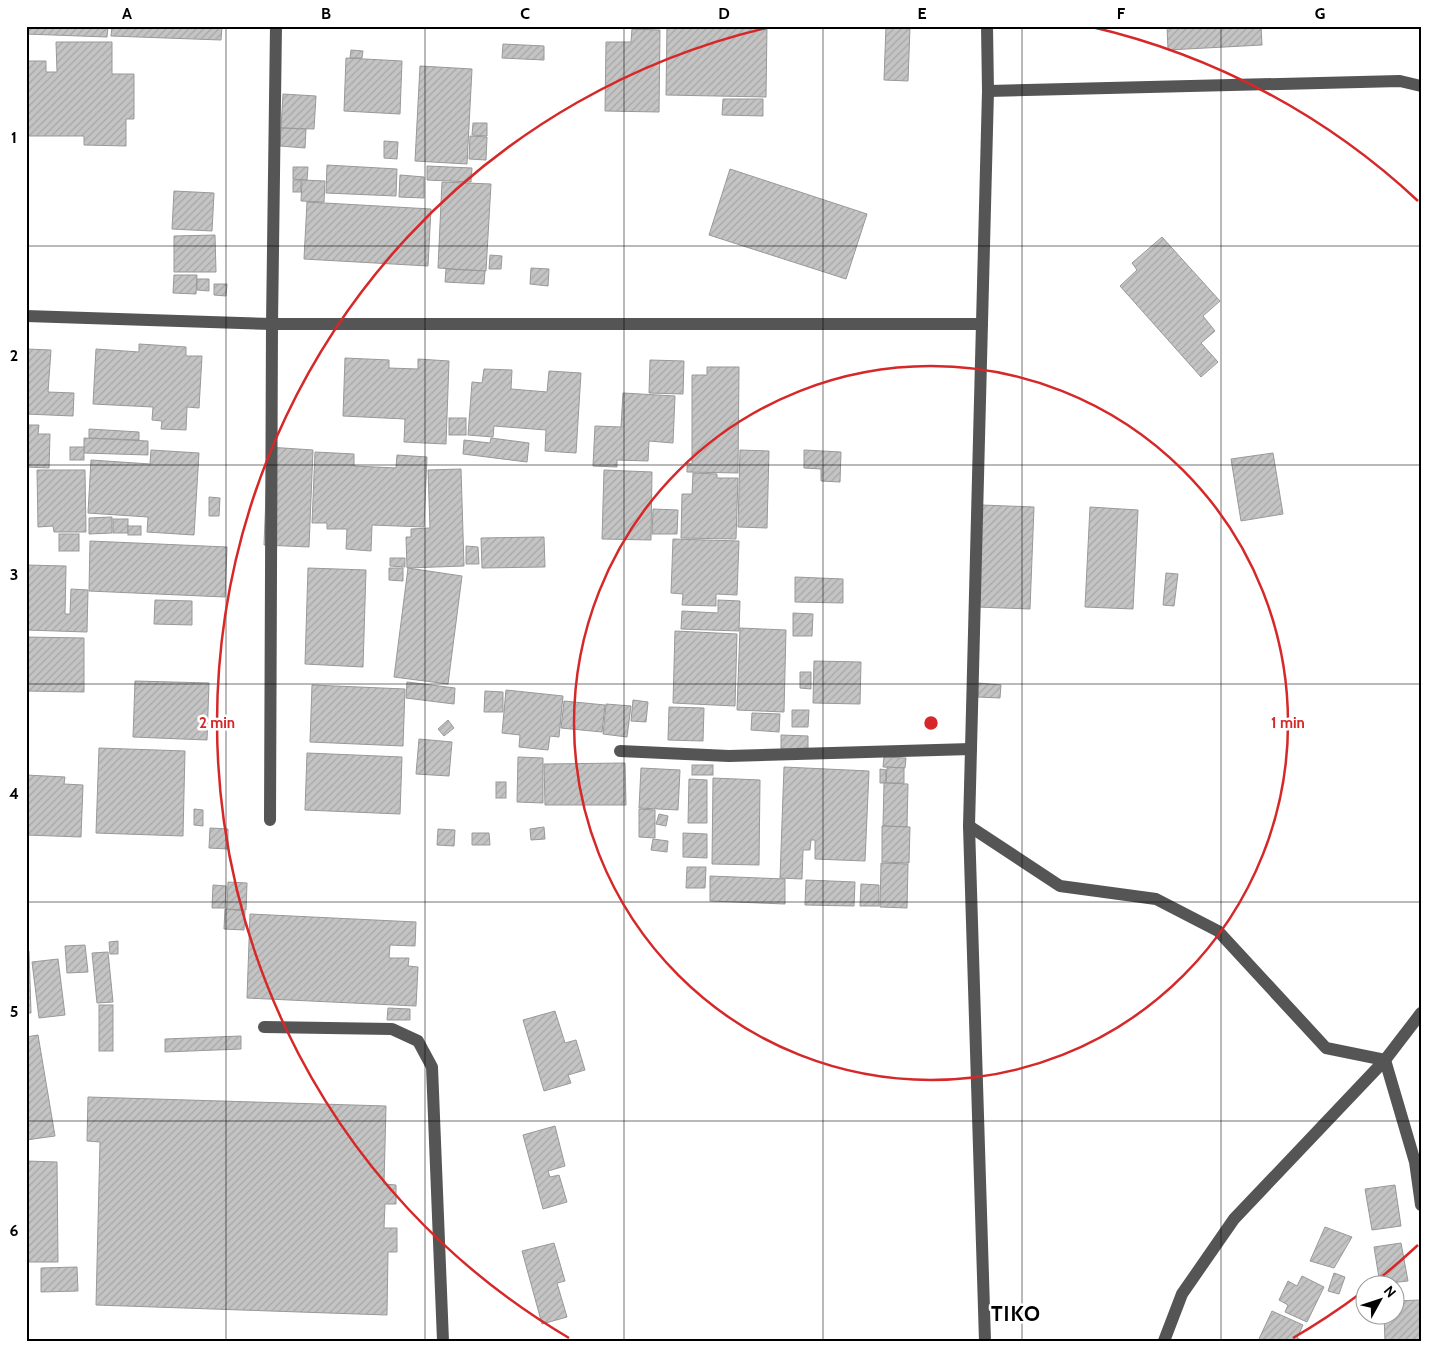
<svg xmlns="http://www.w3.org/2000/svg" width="1447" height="1367" font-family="Cabin,sans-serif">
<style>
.building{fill:url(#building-hatch);stroke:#999}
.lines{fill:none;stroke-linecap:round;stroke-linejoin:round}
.minor{stroke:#555;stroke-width:12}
.grid{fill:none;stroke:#000;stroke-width:1;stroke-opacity:0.55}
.ring{fill:none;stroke:#d62828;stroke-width:2.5}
.labels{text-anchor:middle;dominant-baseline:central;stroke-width:5;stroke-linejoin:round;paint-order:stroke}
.district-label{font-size:21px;font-weight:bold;letter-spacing:1px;fill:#000;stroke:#fff}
.centre{fill:#d62828;stroke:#fff;stroke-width:2.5}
.ring-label{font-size:15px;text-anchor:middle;font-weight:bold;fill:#d62828;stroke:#fff;stroke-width:5;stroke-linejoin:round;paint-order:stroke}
.neatline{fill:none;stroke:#000;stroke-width:2}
.grid-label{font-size:16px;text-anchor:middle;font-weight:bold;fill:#000}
</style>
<defs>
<pattern id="building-hatch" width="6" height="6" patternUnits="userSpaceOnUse" patternTransform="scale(1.25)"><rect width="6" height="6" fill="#c4c4c4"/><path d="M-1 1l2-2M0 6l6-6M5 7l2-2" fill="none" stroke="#a7a7a7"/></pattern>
</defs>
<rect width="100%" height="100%" fill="#fff"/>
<g class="building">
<polygon points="26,26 108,26 107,37 26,34"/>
<polygon points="112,26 222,26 221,40 111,36"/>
<polygon points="667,26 767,26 766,97 666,95"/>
<polygon points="886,26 910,27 908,81 884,80"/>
<polygon points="1167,26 1261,26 1262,45 1168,50"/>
<polygon points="632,29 660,30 659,112 605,111 606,42 631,42"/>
<polygon points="56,42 112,42 112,74 134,74 134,119 126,119 126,146 84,145 84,136 26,136 26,61 46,61 46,72 57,72"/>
<polygon points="503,44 544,46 544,60 502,58"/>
<polygon points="351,50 363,51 362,58 350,58"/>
<polygon points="346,58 402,61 400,114 344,111"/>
<polygon points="420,66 472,69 467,164 415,161"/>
<polygon points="283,94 316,96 314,129 281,128"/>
<polygon points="723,99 763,99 763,116 722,115"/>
<polygon points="473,123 487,123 487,136 472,135"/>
<polygon points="281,128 306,129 305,148 280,146"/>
<polygon points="470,136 487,137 486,160 469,159"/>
<polygon points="384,141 398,142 397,159 384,158"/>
<polygon points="327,165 397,169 396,196 326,193"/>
<polygon points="427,166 472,168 471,182 427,180"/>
<polygon points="293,167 308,167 307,180 293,179"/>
<polygon points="730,169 867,214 846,279 709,235"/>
<polygon points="400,175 424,177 424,198 399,197"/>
<rect x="293" y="180" width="8" height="12"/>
<polygon points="302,180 325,181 324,202 301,201"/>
<polygon points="442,182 491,184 486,271 438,268"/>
<polygon points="174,191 214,193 212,231 172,229"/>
<polygon points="307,202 431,209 428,266 304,259"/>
<polygon points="215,235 216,272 174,272 174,236"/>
<polygon points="1162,237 1220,301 1203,316 1215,331 1201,343 1218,362 1201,377 1120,286 1137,270 1132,263"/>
<polygon points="490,255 502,256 501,269 489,269"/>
<polygon points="531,268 549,269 548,286 530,284"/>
<polygon points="446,269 485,271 484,284 445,282"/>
<polygon points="174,275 197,275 196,294 173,293"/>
<polygon points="197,279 209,279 209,291 197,290"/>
<polygon points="214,284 227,284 226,296 214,295"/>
<polygon points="139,344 186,347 186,356 202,356 199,408 187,407 186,430 161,429 162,421 152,420 153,407 93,404 96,349 139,352"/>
<polygon points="26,349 51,350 48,392 74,393 73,416 26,414"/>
<polygon points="345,358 389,360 389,368 418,369 418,359 449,361 446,444 404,442 405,419 343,416"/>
<polygon points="650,360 684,361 683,394 649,393"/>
<polygon points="707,367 739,367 738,473 687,472 687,463 692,464 692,375 707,375"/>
<polygon points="484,369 512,370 511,389 547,392 549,371 581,373 576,453 545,451 546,430 494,426 493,437 468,435 472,382 482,383"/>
<polygon points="623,393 675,396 673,443 649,441 648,461 617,460 617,467 593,466 595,426 621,427"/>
<rect x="449" y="418" width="17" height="17"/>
<polygon points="26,425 39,425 38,434 50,434 49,468 26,467"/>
<polygon points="89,429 139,432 139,440 89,438"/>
<polygon points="84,438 148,441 148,455 84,453"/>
<polygon points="491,438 529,443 527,462 463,454 464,440 490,443"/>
<rect x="70" y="447" width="14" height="13"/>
<polygon points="268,447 313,450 309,547 264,545"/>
<polygon points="151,450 199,453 194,535 147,532 148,517 88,513 91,460 150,464"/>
<polygon points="740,450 769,451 767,528 738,527"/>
<polygon points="804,450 841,452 840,482 821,481 821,469 804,468"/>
<polygon points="315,452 354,454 354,466 396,468 397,455 427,457 424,527 372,525 371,551 346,549 347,529 327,529 327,523 312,523"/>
<polygon points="1273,453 1283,514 1241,521 1231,459"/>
<polygon points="461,469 464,566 407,568 406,537 411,537 411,529 430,528 428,470"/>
<polygon points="37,470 85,470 86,532 54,532 53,526 38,527"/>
<polygon points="604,470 652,472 651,540 602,539"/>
<polygon points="693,473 717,474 717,478 738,478 736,539 681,538 682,494 692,494"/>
<polygon points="209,497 220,498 219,516 209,516"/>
<polygon points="982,505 1034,507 1030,609 977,607"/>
<polygon points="1090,507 1138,510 1133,609 1085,607"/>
<polygon points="653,509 678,510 677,534 652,534"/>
<polygon points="112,517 112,533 89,534 89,518"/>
<rect x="113" y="519" width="15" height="14"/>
<rect x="128" y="526" width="13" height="9"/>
<rect x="59" y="534" width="20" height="17"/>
<polygon points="544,537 545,567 482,568 481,538"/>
<polygon points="673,539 739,541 737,595 716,594 716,606 682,605 683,594 671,593"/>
<polygon points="90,541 227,547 225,597 89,591"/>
<polygon points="466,546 478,547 479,564 466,564"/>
<polygon points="390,558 405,558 405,567 390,566"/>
<polygon points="26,565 66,566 65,614 70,614 71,589 88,590 87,632 26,630"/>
<polygon points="308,568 366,570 363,667 305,664"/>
<polygon points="389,568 403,568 403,581 389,580"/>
<polygon points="408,568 462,576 448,684 394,677"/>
<polygon points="1166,573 1178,574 1174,606 1163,605"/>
<polygon points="795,577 843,579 843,603 795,602"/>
<polygon points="155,600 192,601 192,625 154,624"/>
<polygon points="718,600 740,601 739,631 681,629 682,611 718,613"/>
<polygon points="793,613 813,614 812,636 793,636"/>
<polygon points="740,628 786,630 784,712 737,710"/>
<polygon points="675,631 737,634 735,706 673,703"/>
<polygon points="26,637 84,638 84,692 26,691"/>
<polygon points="814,661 861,662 860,704 813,703"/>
<polygon points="800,672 811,672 811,689 800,688"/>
<polygon points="135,681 209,683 207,740 133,737"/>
<polygon points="407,682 455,688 454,704 406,698"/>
<polygon points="978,683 1001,685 1000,698 978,697"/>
<polygon points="312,685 405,689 403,746 310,742"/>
<polygon points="506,690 563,696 559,737 550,736 548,750 519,747 520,735 502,733"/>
<polygon points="485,691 503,692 503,712 484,712"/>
<polygon points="633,700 648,702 646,722 631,721"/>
<polygon points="564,701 605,705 602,732 561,728"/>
<polygon points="606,704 631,706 627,737 603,734"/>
<polygon points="669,707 704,708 703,741 668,740"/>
<polygon points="792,710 809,710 808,727 792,727"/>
<polygon points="752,713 780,714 779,732 751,730"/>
<polygon points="448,720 454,728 444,736 438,729"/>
<polygon points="781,735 808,736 808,750 781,749"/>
<polygon points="419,739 452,742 449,776 416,774"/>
<polygon points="99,748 185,751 183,836 96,833"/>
<polygon points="307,753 402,757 400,814 305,810"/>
<polygon points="518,757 543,758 543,803 517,802"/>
<polygon points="884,757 906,758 905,768 883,767"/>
<polygon points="625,763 626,805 545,805 544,764"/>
<rect x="692" y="765" width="21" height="10"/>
<polygon points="784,767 869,771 865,861 815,859 815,840 811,840 810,850 803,850 802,879 780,878"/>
<polygon points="887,767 904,768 904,783 886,783"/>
<polygon points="641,768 680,770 678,810 639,808"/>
<polygon points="880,769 886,770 886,783 880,783"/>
<polygon points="26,775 65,777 64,784 83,785 81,837 26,835"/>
<polygon points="713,778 760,780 759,865 712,864"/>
<polygon points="689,779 707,780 707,823 688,823"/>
<rect x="496" y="782" width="10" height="16"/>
<polygon points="884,783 908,784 907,827 883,826"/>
<polygon points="194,809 203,810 203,826 194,825"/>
<polygon points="639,809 655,810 655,838 639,837"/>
<polygon points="659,814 668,816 666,826 656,824"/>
<polygon points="882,826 910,827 909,863 882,862"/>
<polygon points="544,827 545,839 531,840 530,829"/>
<polygon points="210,828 228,829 228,849 209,848"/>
<polygon points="438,829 455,830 454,846 437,845"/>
<polygon points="472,833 489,833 490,845 472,845"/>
<polygon points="683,833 707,834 707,858 683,857"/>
<polygon points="653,839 668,841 667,852 651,850"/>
<polygon points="881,863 908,864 907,908 880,907"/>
<polygon points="687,867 706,867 705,888 686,888"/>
<polygon points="710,876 785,879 785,904 710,901"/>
<polygon points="806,880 855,882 854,906 805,905"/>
<polygon points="228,882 247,883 246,910 227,909"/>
<polygon points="861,884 879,885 879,906 860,906"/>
<polygon points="213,885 226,886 225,908 212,908"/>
<polygon points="225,909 245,911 244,930 224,929"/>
<polygon points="250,914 416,922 415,946 390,945 389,958 409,958 408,966 418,967 416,1006 247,998"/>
<polygon points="118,941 118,954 110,954 109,942"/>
<polygon points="85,945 88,972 67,973 65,946"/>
<polygon points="26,951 29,951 31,1013 26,1013"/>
<polygon points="108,952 113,1002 97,1003 92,953"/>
<polygon points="58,959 65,1015 39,1018 32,962"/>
<rect x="99" y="1005" width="14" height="46"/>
<polygon points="388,1008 410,1009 410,1020 387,1020"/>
<polygon points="555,1011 565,1043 576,1040 585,1070 568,1075 571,1083 544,1091 523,1020"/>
<polygon points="38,1035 55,1136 26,1140 26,1037"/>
<polygon points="241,1036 241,1049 165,1052 165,1039"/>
<polygon points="88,1097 386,1106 384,1184 396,1185 396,1204 385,1204 384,1228 397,1228 397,1252 388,1252 387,1315 96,1305 100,1142 87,1141"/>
<polygon points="555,1126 565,1166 548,1171 550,1177 559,1175 567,1202 543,1209 523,1135"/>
<polygon points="26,1161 57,1162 58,1262 26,1262"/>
<polygon points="1395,1185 1401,1226 1372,1230 1365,1189"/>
<polygon points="1325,1227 1352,1237 1334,1268 1310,1261"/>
<polygon points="554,1243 565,1281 557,1283 567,1317 542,1324 522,1251"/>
<polygon points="1401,1243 1408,1281 1380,1284 1374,1247"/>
<polygon points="77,1267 78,1291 41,1292 41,1268"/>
<polygon points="1334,1273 1345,1277 1339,1294 1328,1291"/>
<polygon points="1302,1276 1324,1287 1307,1322 1285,1312 1288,1305 1279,1300 1288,1281 1297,1286"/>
<polygon points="1421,1300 1421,1341 1385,1341 1384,1314 1394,1314 1394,1301"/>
<polygon points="1272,1311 1303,1325 1297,1338 1303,1341 1258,1341"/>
</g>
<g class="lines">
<g class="minor">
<polyline points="988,91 1400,81 1421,86"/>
<polyline points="26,316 272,324 982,324"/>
<polyline points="620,751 729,756 971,749"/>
<polyline points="270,820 272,324 276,26"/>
<polyline points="969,826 1060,886 1156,899 1218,931 1326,1048 1385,1060 1415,1162 1421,1205"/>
<polyline points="264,1027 392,1029 418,1041 432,1067 443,1341"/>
<polyline points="985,1341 969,826 988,91 987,26"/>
<polyline points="1164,1341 1182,1294 1234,1219 1385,1060 1421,1013"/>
</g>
</g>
<path class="grid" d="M226,26V1341M425,26V1341M624,26V1341M823,26V1341M1022,26V1341M1221,26V1341M26,246H1421M26,465H1421M26,684H1421M26,902H1421M26,1121H1421"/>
<g class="ring">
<circle cx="931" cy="723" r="357"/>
<path d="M1418 1245A714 714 0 0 1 1375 1282M1361 1293A714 714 0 0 1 1293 1338M569 1338A714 714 0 0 1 770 27M1092 27A714 714 0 0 1 1418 201"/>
</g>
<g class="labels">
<g class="district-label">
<text x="1016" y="1313">TIKO</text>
</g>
</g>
<circle cx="931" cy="723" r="8" class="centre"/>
<g class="ring-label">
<text x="1288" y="728">1 min</text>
<text x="217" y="728">2 min</text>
</g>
<rect width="1447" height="1367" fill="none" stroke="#ffffff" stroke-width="55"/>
<g transform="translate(1380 1300) rotate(50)"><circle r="24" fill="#ffffff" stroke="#999999"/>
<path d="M0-4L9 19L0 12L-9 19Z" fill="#000000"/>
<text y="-8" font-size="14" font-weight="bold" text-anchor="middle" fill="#000000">N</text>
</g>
<rect x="28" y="28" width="1392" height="1312" class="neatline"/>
<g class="grid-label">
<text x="127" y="19">A</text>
<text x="326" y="19">B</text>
<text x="525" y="19">C</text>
<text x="724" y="19">D</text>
<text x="922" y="19">E</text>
<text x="1121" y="19">F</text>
<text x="1320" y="19">G</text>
<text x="14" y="143">1</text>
<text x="14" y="361">2</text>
<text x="14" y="580">3</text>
<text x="14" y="799">4</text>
<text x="14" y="1017">5</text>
<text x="14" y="1236">6</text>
</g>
</svg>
